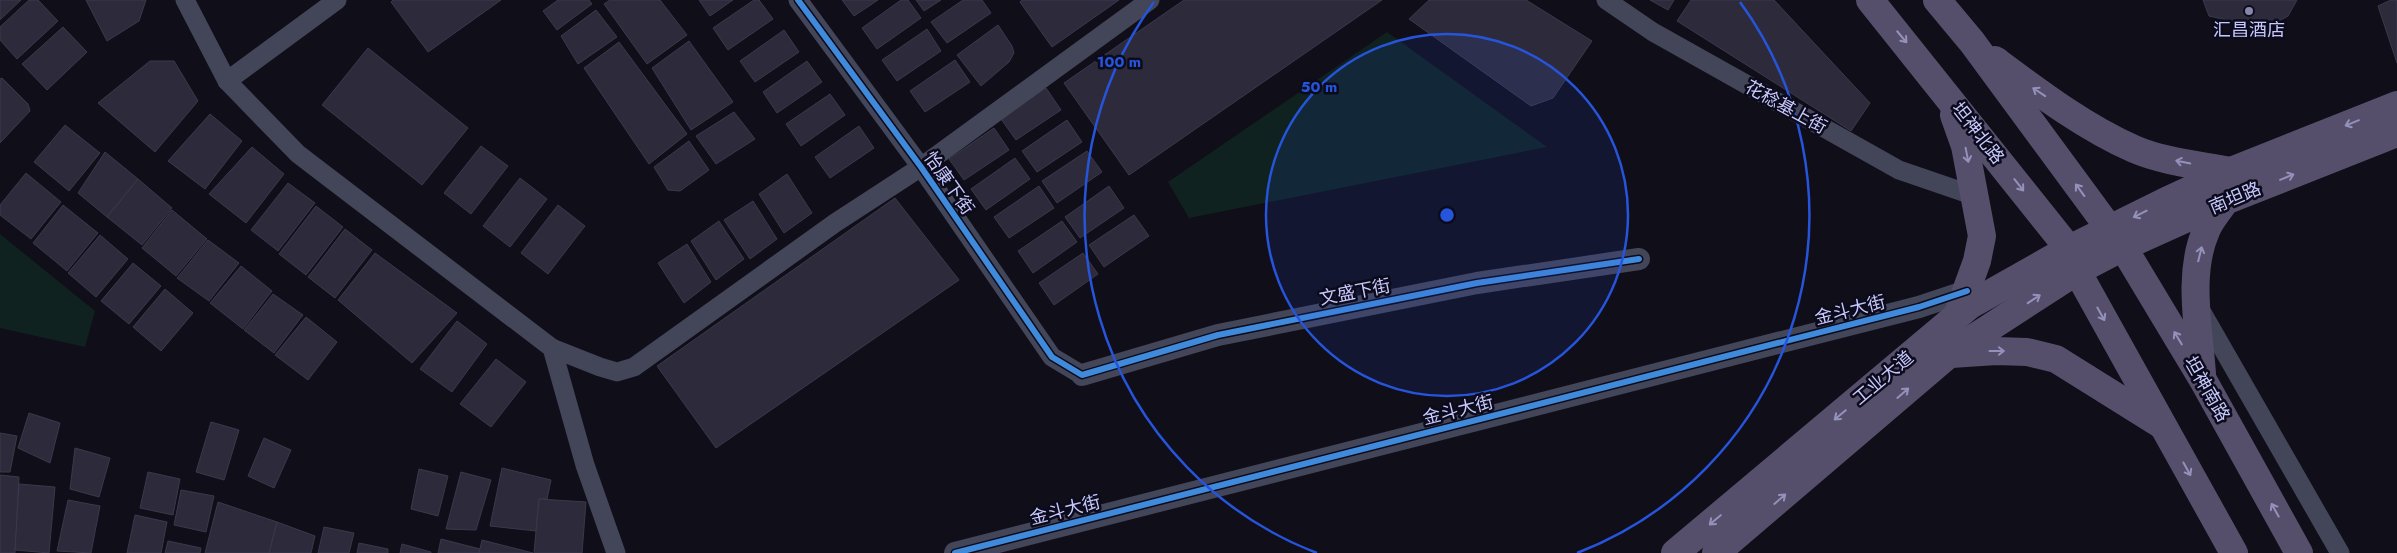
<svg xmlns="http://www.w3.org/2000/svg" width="2397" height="553" font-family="Jost,'Noto Sans SC',sans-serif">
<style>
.green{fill:#0f2220}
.building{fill:#2d2b3b;stroke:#3a394c}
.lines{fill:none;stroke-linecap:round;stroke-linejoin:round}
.minor{stroke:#434559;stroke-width:19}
.tertiary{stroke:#434559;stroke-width:22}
.primary{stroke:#564f6b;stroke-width:28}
.cycleway-casing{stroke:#0c0b1b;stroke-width:9}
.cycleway{stroke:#408adc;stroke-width:6}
.oneway{stroke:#9492bc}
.ring{fill:none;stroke:#2654da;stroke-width:2.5}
.poi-dot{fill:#8787ae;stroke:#0c0b1b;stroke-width:2}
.labels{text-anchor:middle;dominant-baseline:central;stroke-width:5;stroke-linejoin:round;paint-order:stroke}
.poi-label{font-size:18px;fill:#c7c8fe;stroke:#0c0b1b}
.street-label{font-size:18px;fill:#c7c8fe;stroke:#0c0b1b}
.centre{fill:#2654da;stroke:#0c0b1b;stroke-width:2.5}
.ring-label{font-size:15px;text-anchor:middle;font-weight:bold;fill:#2654da;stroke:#0c0b1b;stroke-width:5;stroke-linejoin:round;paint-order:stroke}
</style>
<rect width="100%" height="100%" fill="#100e18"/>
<g class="green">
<polygon points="1387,32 1547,147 1189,218 1168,182"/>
<polygon points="0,234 95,311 85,347 0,328"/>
</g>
<g class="building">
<polygon points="0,0 21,0 0,20"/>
<polygon points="29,0 38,0 58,21 17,59 0,40 0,27"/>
<polygon points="86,0 146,0 139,21 107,41"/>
<polygon points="393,0 501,0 428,52 391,2"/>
<polygon points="558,0 589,0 592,4 557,30 543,11"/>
<polygon points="610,0 660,0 687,35 647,64 604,4"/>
<polygon points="699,0 733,0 710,16"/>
<polygon points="754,0 759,0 773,19 728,50 713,28"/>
<polygon points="842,0 878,0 854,16"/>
<polygon points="901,0 908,0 921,18 877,49 862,28"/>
<polygon points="916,0 941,0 924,11"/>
<polygon points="963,0 982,0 991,13 947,43 931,22"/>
<polygon points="1022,0 1119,0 1052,47 1020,2"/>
<polygon points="1184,0 1382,0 1129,175 1064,83"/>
<polygon points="1429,0 1526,0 1592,41 1553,98 1531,106 1409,19"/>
<polygon points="1650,0 1674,0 1668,10"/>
<polygon points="1691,0 1774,0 1870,103 1851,131 1677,21"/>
<polygon points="2203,0 2297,0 2288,16 2263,30 2244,30 2227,20 2209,16"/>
<polygon points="2391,0 2397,0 2397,63 2378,6"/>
<polygon points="596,10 617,37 578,64 561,36"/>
<polygon points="998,25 1012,46 1014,53 1009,62 981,86 957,55"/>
<polygon points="63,27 87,52 47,90 22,64"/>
<polygon points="927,29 941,51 897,81 882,60"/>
<polygon points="784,30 799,52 755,82 740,61"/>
<polygon points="689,41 733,102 691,130 652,68"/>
<polygon points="619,42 687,134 649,164 584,68"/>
<polygon points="368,48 468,128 422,185 322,105"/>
<polygon points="955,60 970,82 925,112 910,91"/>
<polygon points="150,61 174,61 198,101 155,152 98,103"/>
<polygon points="807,61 822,82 777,113 763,92"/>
<polygon points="2,78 28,104 30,111 0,143 0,79"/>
<polygon points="1046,88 1061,110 1016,140 1001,119"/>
<polygon points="830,94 845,115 801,146 786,124"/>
<polygon points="734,112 755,139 716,164 696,136"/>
<polygon points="210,114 242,141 205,189 168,161"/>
<polygon points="1067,120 1082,142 1037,172 1022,151"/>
<polygon points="65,125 100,153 69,191 34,162"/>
<polygon points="859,126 874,148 830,178 815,157"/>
<polygon points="994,128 1009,150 964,180 949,159"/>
<polygon points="689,141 709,170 680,191 668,190 654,167"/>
<polygon points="481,146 508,166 471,214 444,193"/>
<polygon points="252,147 284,174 246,223 209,194"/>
<polygon points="1087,151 1102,172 1057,203 1042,181"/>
<polygon points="105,152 138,179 107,217 78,193"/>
<polygon points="1015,158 1030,179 986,210 971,189"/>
<polygon points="26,173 61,202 31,239 0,215 0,205"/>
<polygon points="787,174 812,213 784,233 759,194"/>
<polygon points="520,178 547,199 510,247 483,226"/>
<polygon points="138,179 172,208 142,245 107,217"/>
<polygon points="288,183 315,203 278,251 251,230"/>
<polygon points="1039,186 1054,208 1009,238 994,217"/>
<polygon points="1109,186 1124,208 1080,238 1065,217"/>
<polygon points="895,198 959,280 716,448 657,366"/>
<polygon points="753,201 777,239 750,259 724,220"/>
<polygon points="63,205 98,233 67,271 33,243"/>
<polygon points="558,205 585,226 548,274 521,253"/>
<polygon points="316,206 343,227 306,275 279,254"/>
<polygon points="172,210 207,239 176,276 142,248"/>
<polygon points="1134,215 1149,236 1104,267 1089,245"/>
<polygon points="719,221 744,259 716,280 691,241"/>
<polygon points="1062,221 1077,242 1033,273 1018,251"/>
<polygon points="345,229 372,250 335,298 308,277"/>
<polygon points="100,235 128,259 96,297 68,273"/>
<polygon points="208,240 239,263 209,301 177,278"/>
<polygon points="687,244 711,282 684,303 658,263"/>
<polygon points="375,253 457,313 412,363 338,300"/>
<polygon points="1083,253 1098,274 1054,305 1039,283"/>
<polygon points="133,263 161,286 129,324 101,301"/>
<polygon points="241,266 272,291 243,329 210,303"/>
<polygon points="165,289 193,313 161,351 133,327"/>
<polygon points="273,294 303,315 274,353 244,330"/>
<polygon points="306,317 337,342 308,380 275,355"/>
<polygon points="457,321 487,344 452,392 420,369"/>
<polygon points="496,359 526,382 491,427 460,404"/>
<polygon points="29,413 60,423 50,463 18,448"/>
<polygon points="211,422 239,430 224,480 196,472"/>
<polygon points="0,433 17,436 10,472 0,472"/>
<polygon points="264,438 291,450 274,488 248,476"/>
<polygon points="75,448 110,458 99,497 70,489"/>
<polygon points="502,468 551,480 547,499 539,499 536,531 490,526"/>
<polygon points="419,469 448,476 438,516 411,509"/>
<polygon points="148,472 180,479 173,515 140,508"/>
<polygon points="461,472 491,480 476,530 446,529"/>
<polygon points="0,475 19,477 15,553 0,553"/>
<polygon points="19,484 55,487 49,553 15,550"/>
<polygon points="181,490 214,496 206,532 174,525"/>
<polygon points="539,499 586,502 582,553 534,553"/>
<polygon points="68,500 100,506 91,553 57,551"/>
<polygon points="218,502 277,522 269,553 205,553"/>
<polygon points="135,515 167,522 161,553 127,553"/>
<polygon points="277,522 315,536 311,553 269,553"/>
<polygon points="324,527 354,533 349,553 318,553"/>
<polygon points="441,539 480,549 479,553 438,553"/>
<polygon points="482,540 533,553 479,553"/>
<polygon points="168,541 201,548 200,553 165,553"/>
<polygon points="359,543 388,549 388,553 357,553"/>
<polygon points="402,544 431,552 431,553 400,553"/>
</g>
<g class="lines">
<g class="minor">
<polyline points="185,0 227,81 298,154 552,348 585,465 616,553"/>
<polyline points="798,0 921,167 1052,357 1082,375"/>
<polyline points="1606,0 1653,32 1899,170 1975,196"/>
<polyline points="227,81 337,0"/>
<polyline points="2200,309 2340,553"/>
<polyline points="552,348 600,367 617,372 634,367 835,223 921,167 1150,0"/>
</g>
<g class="tertiary">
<polyline points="1082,375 1218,335 1477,283 1639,259"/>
<polyline points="955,553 1919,307 1967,291"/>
</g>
<g class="primary">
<polyline points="1870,0 2069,249 2077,271 2234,553"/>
<polyline points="1937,0 1972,42 2123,247 2203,380 2299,553"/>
<path d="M1995,60C2038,92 2084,127 2134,149C2164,162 2200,165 2231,171"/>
<polyline points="1954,115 1965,146 1982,236 1977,261 1957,316"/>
<polyline points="1951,354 1996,351 2027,352 2056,359 2160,424"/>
<path d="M2202,374C2199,329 2187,274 2206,231C2210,220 2219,211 2225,201"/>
<polyline points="1675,553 1970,305 2069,249 2164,202 2231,171 2397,105"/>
<polyline points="1716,553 1949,354 2077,271 2123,247 2225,201 2397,133"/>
</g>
<g class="cycleway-casing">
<g id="cycleway">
<polyline points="798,0 921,167 1052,357 1082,375 1218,335 1477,283 1639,259"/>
<polyline points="955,553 1919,307 1967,291"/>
</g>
</g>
<use href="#cycleway" class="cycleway"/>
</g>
<defs><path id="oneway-shaft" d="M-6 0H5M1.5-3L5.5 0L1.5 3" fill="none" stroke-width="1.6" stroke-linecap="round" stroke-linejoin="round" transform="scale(1.25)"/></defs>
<g class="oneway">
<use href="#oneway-shaft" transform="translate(1902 37) rotate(50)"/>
<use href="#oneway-shaft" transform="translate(2039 92) rotate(-146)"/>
<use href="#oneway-shaft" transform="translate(2352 123) rotate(158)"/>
<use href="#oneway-shaft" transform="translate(1967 155) rotate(79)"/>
<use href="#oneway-shaft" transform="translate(2183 162) rotate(-169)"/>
<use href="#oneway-shaft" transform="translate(2287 177) rotate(-22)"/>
<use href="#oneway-shaft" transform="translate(2019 185) rotate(52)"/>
<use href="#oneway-shaft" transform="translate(2080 190) rotate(-126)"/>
<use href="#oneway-shaft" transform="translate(2140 214) rotate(153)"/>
<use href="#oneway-shaft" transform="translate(2200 254) rotate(-76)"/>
<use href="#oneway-shaft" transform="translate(2034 299) rotate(-33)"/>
<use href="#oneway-shaft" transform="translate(2101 314) rotate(61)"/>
<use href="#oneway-shaft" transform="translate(2178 338) rotate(-121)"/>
<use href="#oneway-shaft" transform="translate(1997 351)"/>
<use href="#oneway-shaft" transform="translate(1903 393) rotate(-41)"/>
<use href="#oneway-shaft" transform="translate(1840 415) rotate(140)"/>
<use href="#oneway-shaft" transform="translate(2187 469) rotate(61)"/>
<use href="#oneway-shaft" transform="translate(1780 499) rotate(-41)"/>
<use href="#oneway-shaft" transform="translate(2275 510) rotate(-119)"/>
<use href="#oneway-shaft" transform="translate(1715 520) rotate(140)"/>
</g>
<circle cx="1447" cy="215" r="181" fill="#2654da" fill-opacity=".12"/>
<g class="ring">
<circle cx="1447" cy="215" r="181"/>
<path d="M1317 553A362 362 0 0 1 1154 2M1740 2A362 362 0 0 1 1577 553"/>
</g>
<circle class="poi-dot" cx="2249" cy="11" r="5"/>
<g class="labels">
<g class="poi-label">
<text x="2249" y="30">汇昌酒店</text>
</g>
<g class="street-label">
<text transform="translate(1786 107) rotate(29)">花稔基上街</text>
<text transform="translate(1978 133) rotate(52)">坦神北路</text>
<text transform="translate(949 183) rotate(55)">怡康下街</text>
<text transform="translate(2235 198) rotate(-23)">南坦路</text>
<text transform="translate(1355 292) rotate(-11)">文盛下街</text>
<text transform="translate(1850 310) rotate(-14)">金斗大街</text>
<text transform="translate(1883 378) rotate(-40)">工业大道</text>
<text transform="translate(2207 389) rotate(60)">坦神南路</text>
<text transform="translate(1458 410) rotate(-14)">金斗大街</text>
<text transform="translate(1065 510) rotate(-14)">金斗大街</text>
</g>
</g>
<circle cx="1447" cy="215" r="8" class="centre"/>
<g class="ring-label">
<text x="1119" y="67">100 m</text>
<text x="1319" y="92">50 m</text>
</g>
</svg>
